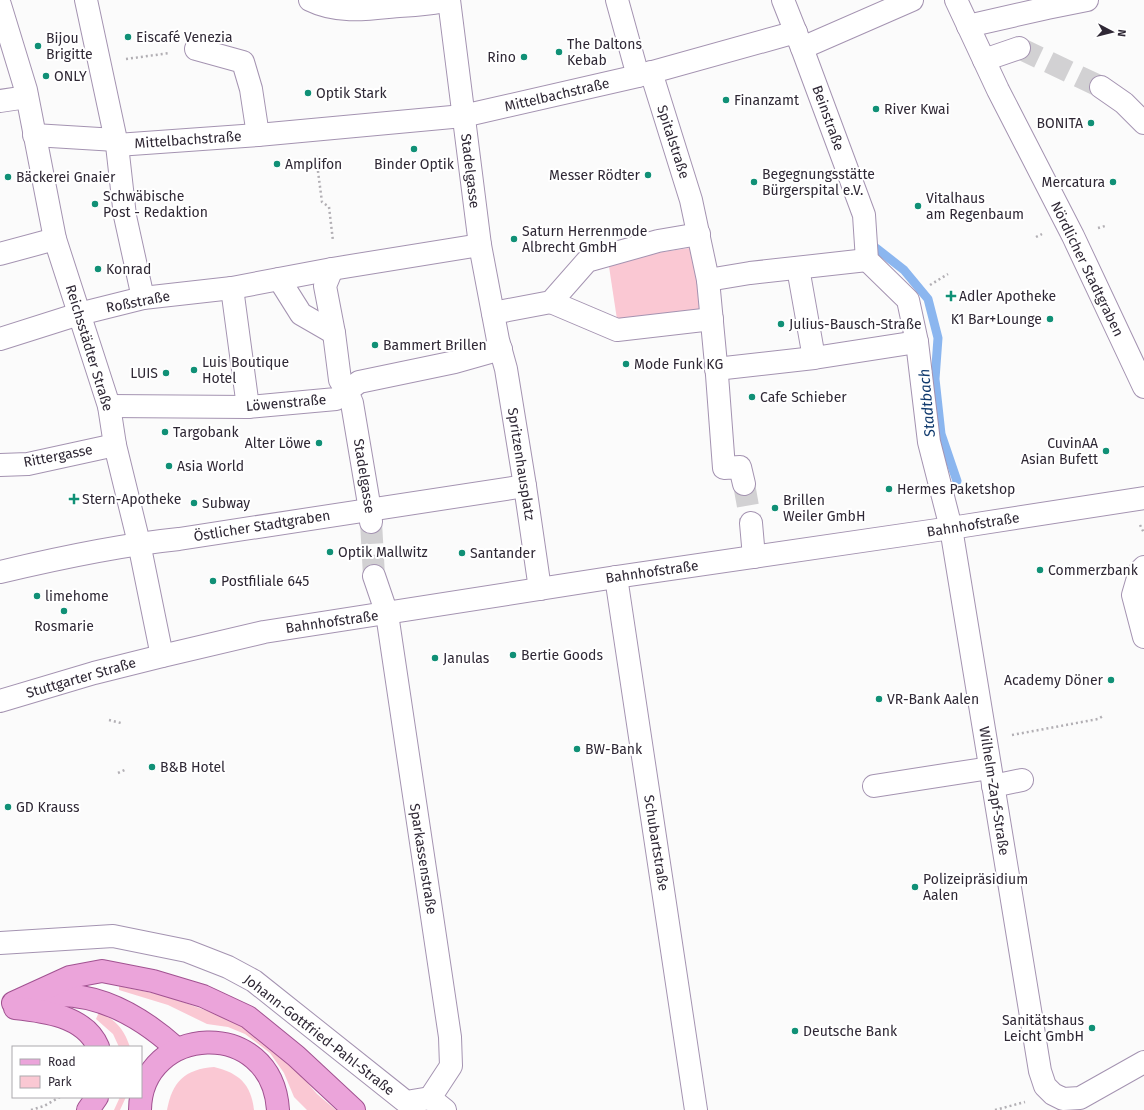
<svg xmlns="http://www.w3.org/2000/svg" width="1144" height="1110" font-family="'Fira Sans',sans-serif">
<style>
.green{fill:#fac8d3}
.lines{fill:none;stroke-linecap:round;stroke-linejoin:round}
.stream{stroke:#8bb6ef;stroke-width:9}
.minor-tunnel{stroke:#d2d1d3;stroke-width:22;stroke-dasharray:22 11;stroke-linecap:butt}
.minor-casing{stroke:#a493b1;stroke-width:24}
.major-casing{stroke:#a15291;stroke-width:24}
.path{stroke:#b2afb4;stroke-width:2.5;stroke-dasharray:2 3;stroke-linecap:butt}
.minor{stroke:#fff;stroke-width:22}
.major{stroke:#eba4da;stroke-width:22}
.poi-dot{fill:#109076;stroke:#fff;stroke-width:1.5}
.labels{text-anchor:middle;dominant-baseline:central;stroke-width:4;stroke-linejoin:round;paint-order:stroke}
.poi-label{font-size:14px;fill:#2f2835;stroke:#fff;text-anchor:start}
.street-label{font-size:14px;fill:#2f2835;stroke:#fff}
.water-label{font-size:15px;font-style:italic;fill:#0f396d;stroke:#fff}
</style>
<rect width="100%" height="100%" fill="#fbfbfb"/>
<g class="green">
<polygon points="696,247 706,313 618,326 608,260"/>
<polygon points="119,986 166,996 216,1014 249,1030 294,1067 317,1094 336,1110 307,1110 294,1097 284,1073 270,1053 245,1034 228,1027 207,1024 168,1005 119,990"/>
<path d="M99,1012C116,1020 124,1029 130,1047H119L113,1034L96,1019Z"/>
<path d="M214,1067C239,1073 251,1084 254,1110H167C172,1082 185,1069 214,1067Z"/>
<polygon points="120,1097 126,1097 120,1110 114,1110"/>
</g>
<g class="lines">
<polyline class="stream" points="876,248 904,270 928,299 938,338 935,379 941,434 957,481"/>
<g class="minor-tunnel">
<polyline points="1019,48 1101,87"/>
<polyline points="744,484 751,523"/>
<polyline points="371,522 374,576"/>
</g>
<g class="minor-casing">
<g id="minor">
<polyline points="86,0 117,145 125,216 143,298"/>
<path d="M310,0C338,14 369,9 399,6C416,5 432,4 449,0"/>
<polyline points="449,0 480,245 498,340 506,369 525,486 540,589"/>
<polyline points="617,0 638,76"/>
<polyline points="783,0 802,48 864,215 867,260 908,300 917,342 929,442 951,528 1040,1071 1045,1086 1053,1094 1063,1099 1080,1098 1144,1062"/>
<polyline points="956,0 998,90 1073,236 1144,387"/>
<polyline points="0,5 26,90 55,239 109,406 115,445 139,543 162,656"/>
<polyline points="968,26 1047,8 1087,0"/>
<polyline points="802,48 912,0"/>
<polyline points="196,49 243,62 251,89 258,135"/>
<polyline points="984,60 1019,48"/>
<polyline points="651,72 691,200 708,280 717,375 724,468 740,467 744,484"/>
<polyline points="1101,87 1124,103 1144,123"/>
<polyline points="0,101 27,97"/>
<polyline points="34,135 116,140"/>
<polyline points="117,145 258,135 463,116 638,76 796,32"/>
<polyline points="0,254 55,239"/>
<polyline points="798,268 814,358"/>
<polyline points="332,269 325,286 334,333 340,380 347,391 352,403 370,510 371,522"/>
<polyline points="279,279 301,314 334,333"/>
<polyline points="708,280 750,273 867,260"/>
<polyline points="232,288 248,407"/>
<polyline points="551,302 617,330 712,319"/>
<polyline points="493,313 551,302 587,261 658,241 699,234"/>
<polyline points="0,339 79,314 143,298 232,288 332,269 480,245"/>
<polyline points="716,369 814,358 917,342"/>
<polyline points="109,406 248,407 336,399 359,382 455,362 501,349"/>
<polyline points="0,465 28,464 115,445"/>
<polyline points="751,523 754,557"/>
<polyline points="1144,567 1140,571 1133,595 1144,637"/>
<path d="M0,572C59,558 119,545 179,539L525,486"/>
<polyline points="374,576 387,614 450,1037 451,1066 430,1098"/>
<polyline points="616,577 696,1110"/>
<polyline points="0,701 94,673 162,656 264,632 616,577 951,528 1144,498"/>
<polyline points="874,786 990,768"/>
<polyline points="993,786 1022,780"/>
<polyline points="0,943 113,936 187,951 228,967 254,981 406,1102 430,1098 445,1110"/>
</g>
</g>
<g class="major-casing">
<g id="major">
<path d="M36,999C42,998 48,996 54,995C102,993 144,1019 177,1049"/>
<polyline points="13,1003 70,977 102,971 153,981 203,996 248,1017 296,1056 354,1110"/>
<path d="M15,1008C44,1011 85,1016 98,1047"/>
<polyline points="88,1110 97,1097"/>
<path d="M140,1110C141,1024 272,1016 278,1110"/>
</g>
</g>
<g class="path">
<polyline points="126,59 170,53"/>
<polyline points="316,156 322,202 329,207 333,241"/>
<polyline points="1098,228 1105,226"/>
<polyline points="1036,237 1042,234"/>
<polyline points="930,285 948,274"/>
<polyline points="1140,525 1144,533"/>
<polyline points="109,720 121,723"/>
<polyline points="1012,735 1098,719 1103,716"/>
<polyline points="118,773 127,769"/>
<polyline points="31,1110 44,1106 60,1097"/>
<polyline points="995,1110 1025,1102"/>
</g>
<use href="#minor" class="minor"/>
<use href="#major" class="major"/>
</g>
<g class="poi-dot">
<circle cx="128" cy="37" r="4"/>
<circle cx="38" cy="46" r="4"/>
<circle cx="559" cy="52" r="4"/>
<circle cx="524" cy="57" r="4"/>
<circle cx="46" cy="76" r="4"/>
<circle cx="308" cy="93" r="4"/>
<circle cx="726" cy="100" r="4"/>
<circle cx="876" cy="109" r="4"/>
<circle cx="1091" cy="123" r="4"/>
<circle cx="414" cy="149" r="4"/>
<circle cx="277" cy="164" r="4"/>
<circle cx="648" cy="175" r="4"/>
<circle cx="8" cy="177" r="4"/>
<circle cx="754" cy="182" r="4"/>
<circle cx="1113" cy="182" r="4"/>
<circle cx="95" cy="204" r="4"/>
<circle cx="918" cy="206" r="4"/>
<circle cx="514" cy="239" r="4"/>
<circle cx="98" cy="269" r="4"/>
<path d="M949 290h4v4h4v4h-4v4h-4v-4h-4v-4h4z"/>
<circle cx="1050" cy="319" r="4"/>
<circle cx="781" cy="324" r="4"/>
<circle cx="375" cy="345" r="4"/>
<circle cx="626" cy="364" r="4"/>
<circle cx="194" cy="370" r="4"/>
<circle cx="166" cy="373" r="4"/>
<circle cx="752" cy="397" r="4"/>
<circle cx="165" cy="432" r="4"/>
<circle cx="319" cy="443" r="4"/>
<circle cx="1106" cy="451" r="4"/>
<circle cx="169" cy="466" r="4"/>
<circle cx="889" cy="489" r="4"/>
<path d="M72 493h4v4h4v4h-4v4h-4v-4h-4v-4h4z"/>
<circle cx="194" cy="503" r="4"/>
<circle cx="775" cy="508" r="4"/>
<circle cx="330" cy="552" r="4"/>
<circle cx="462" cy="553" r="4"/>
<circle cx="1040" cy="570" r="4"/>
<circle cx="213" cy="581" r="4"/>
<circle cx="37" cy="596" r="4"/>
<circle cx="64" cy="611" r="4"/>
<circle cx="513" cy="655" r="4"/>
<circle cx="435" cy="658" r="4"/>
<circle cx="1111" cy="680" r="4"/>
<circle cx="879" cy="699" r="4"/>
<circle cx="577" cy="749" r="4"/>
<circle cx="152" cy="767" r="4"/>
<circle cx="8" cy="807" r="4"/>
<circle cx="915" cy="887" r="4"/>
<circle cx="1092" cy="1028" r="4"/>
<circle cx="795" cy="1031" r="4"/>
</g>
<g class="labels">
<g class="poi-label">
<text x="136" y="37">Eiscafé Venezia</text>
<text x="46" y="38">Bijou<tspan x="46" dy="16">Brigitte</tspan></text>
<text x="567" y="44">The Daltons<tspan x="567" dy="16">Kebab</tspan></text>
<text x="516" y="57" text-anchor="end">Rino</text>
<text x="54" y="76">ONLY</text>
<text x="316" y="93">Optik Stark</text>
<text x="734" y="100">Finanzamt</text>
<text x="884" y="109">River Kwai</text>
<text x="1083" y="123" text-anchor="end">BONITA</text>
<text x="285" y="164">Amplifon</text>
<text x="414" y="164" text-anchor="middle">Binder Optik</text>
<text x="762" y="174">Begegnungsstätte<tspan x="762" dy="16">Bürgerspital e.V.</tspan></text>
<text x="640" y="175" text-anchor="end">Messer Rödter</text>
<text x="16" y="177">Bäckerei Gnaier</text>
<text x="1105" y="182" text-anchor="end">Mercatura</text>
<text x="103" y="196">Schwäbische<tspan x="103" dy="16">Post - Redaktion</tspan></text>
<text x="926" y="198">Vitalhaus<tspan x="926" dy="16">am Regenbaum</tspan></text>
<text x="522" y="231">Saturn Herrenmode<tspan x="522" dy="16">Albrecht GmbH</tspan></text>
<text x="106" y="269">Konrad</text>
<text x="959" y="296">Adler Apotheke</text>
<text x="1042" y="319" text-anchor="end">K1 Bar+Lounge</text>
<text x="789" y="324">Julius-Bausch-Straße</text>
<text x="383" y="345">Bammert Brillen</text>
<text x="202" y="362">Luis Boutique<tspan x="202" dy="16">Hotel</tspan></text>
<text x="634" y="364">Mode Funk KG</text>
<text x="158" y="373" text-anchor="end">LUIS</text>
<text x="760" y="397">Cafe Schieber</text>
<text x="173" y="432">Targobank</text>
<text x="311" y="443" text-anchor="end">Alter Löwe</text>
<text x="1098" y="443" text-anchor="end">CuvinAA<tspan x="1098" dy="16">Asian Bufett</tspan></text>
<text x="177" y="466">Asia World</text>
<text x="897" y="489">Hermes Paketshop</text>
<text x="82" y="499">Stern-Apotheke</text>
<text x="783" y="500">Brillen<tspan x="783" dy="16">Weiler GmbH</tspan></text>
<text x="202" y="503">Subway</text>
<text x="338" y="552">Optik Mallwitz</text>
<text x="470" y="553">Santander</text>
<text x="1048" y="570">Commerzbank</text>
<text x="221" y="581">Postfiliale 645</text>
<text x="45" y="596">limehome</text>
<text x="64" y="626" text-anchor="middle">Rosmarie</text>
<text x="521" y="655">Bertie Goods</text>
<text x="443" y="658">Janulas</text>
<text x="1103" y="680" text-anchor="end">Academy Döner</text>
<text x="887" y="699">VR-Bank Aalen</text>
<text x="585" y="749">BW-Bank</text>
<text x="160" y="767">B&amp;B Hotel</text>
<text x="16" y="807">GD Krauss</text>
<text x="923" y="879">Polizeipräsidium<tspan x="923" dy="16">Aalen</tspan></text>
<text x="1084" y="1020" text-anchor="end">Sanitätshaus<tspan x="1084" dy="16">Leicht GmbH</tspan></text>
<text x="803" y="1031">Deutsche Bank</text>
</g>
<g class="street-label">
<text transform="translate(557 95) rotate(-13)">Mittelbachstraße</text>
<text transform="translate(828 118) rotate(70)">Beinstraße</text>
<text transform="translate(188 140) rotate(-4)">Mittelbachstraße</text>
<text transform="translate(673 142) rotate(72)">Spitalstraße</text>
<text transform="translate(470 171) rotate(83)">Stadelgasse</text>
<text transform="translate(1087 269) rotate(64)">Nördlicher Stadtgraben</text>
<text transform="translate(138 302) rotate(-11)">Roßstraße</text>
<text transform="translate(89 348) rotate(73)">Reichsstädter Straße</text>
<text transform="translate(286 403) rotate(-5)">Löwenstraße</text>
<text transform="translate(58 456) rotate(-11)">Rittergasse</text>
<text transform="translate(521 464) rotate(81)">Spritzenhausplatz</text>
<text transform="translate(364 476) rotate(81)">Stadelgasse</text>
<text transform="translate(973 525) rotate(-9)">Bahnhofstraße</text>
<text transform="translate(262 526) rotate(-9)">Östlicher Stadtgraben</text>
<text transform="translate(652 572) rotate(-8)">Bahnhofstraße</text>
<text transform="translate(332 622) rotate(-8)">Bahnhofstraße</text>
<text transform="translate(81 678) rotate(-16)">Stuttgarter Straße</text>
<text transform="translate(994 791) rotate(81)">Wilhelm-Zapf-Straße</text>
<text transform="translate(656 843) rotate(81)">Schubartstraße</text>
<text transform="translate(423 859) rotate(81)">Sparkassenstraße</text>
<text transform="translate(319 1035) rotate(38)">Johann-Gottfried-Pahl-Straße</text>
</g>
<g class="water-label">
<text transform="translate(927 403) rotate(-95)">Stadtbach</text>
</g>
</g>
<rect x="12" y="1046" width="130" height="52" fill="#ffffff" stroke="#aca9ae"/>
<rect x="20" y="1059" width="20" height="6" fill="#eba4da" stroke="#aca9ae"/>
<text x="48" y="1066" font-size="12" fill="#2f2835">Road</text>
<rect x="20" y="1076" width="20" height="12" fill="#fac8d3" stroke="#aca9ae"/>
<text x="48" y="1086" font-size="12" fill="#2f2835">Park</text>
<g transform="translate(1112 32) rotate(97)" stroke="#ffffff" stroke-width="3" paint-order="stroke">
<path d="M0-3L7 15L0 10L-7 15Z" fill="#2f2835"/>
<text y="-6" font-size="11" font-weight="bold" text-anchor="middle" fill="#2f2835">N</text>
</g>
</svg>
